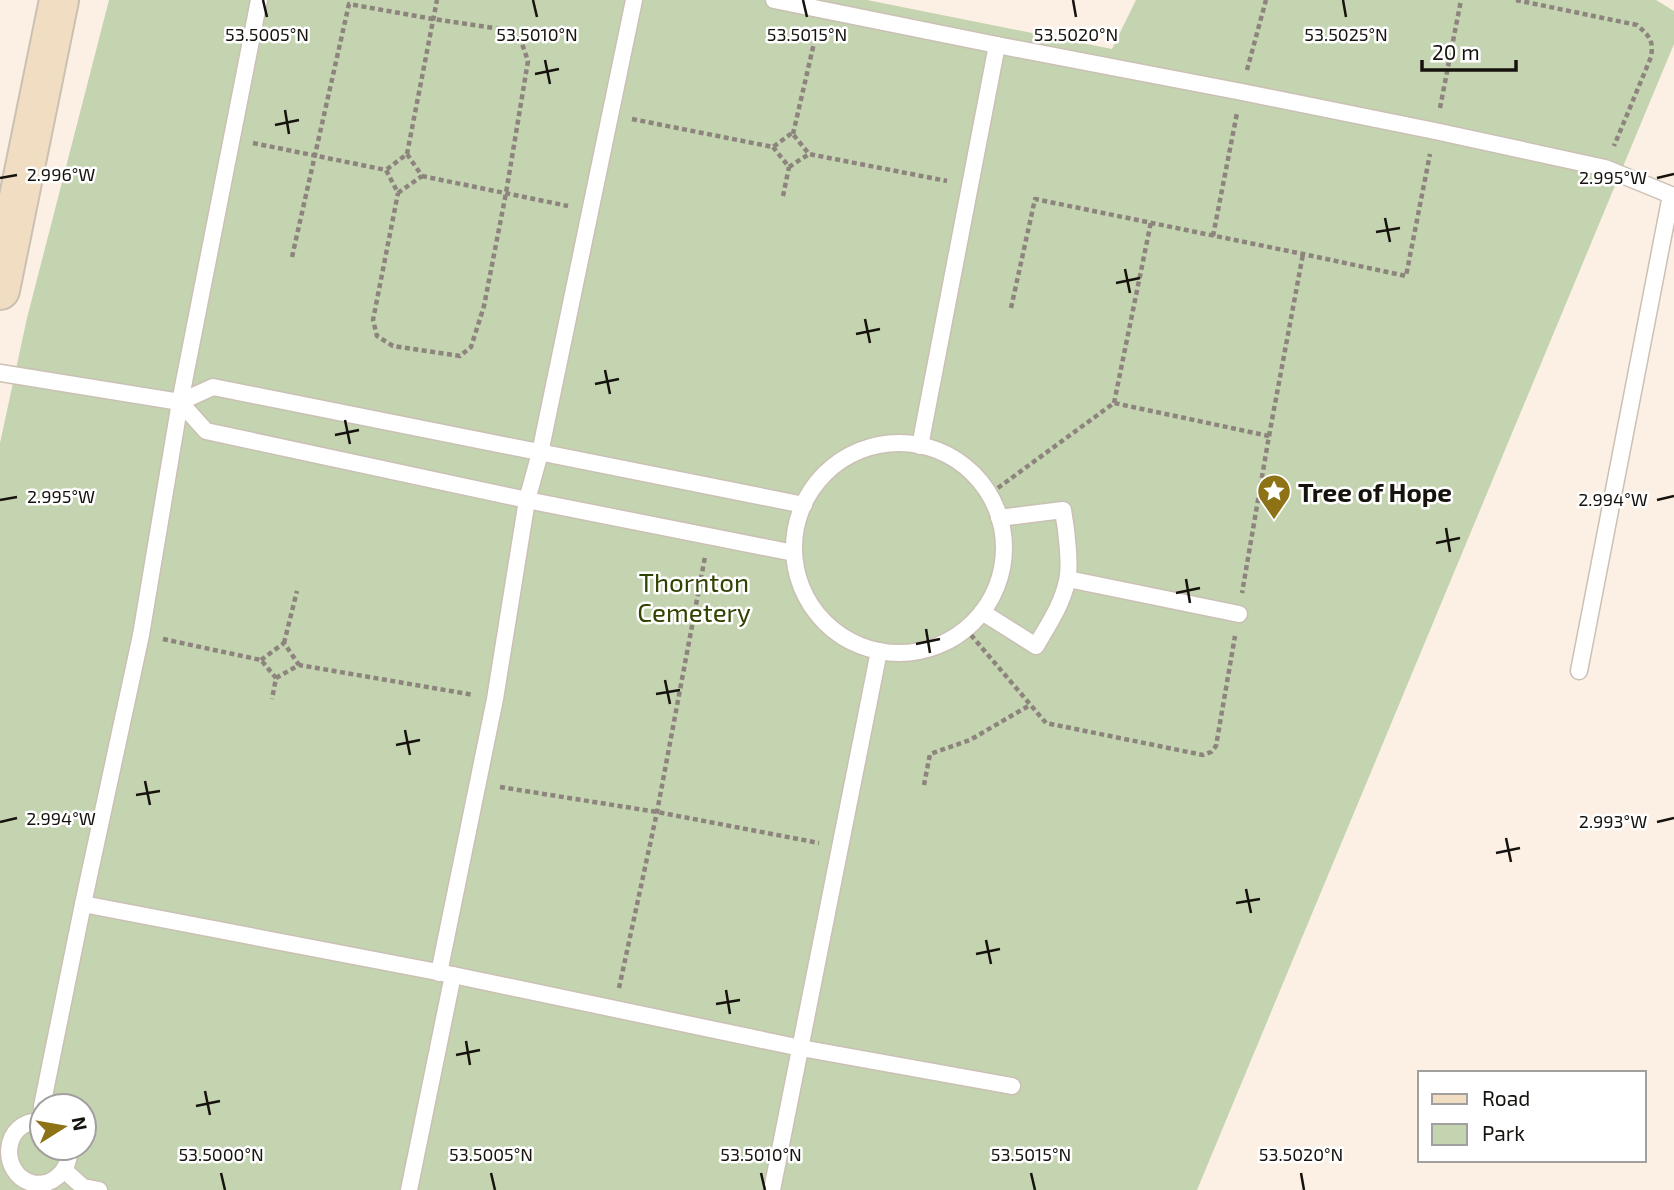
<svg xmlns="http://www.w3.org/2000/svg" width="1674" height="1190" font-family="'Exo 2',sans-serif">
<style>
.green{fill:#c4d3b0;fill-rule:evenodd}
.lines{fill:none;stroke-linecap:round;stroke-linejoin:round}
.service-casing{stroke:#cbc0b4;stroke-width:19}
.secondary-casing{stroke:#cbc0b4;stroke-width:42}
.path{stroke:#8d857d;stroke-width:4.5;stroke-dasharray:5 3.5;stroke-linecap:butt}
.service{stroke:#fff;stroke-width:16}
.secondary{stroke:#f1dec2;stroke-width:38}
.ticks{fill:none;stroke:#16120e;stroke-width:2.5}
.labels{text-anchor:middle;dominant-baseline:central;stroke-width:5;stroke-linejoin:round;paint-order:stroke}
.poi-label{font-size:26px;font-weight:bold;fill:#16120e;stroke:#fff;text-anchor:start}
.park-label{font-size:26px;fill:#304301;stroke:#fff}
.ticks-label{font-size:18px;text-anchor:middle;fill:#16120e;stroke:#fff;stroke-width:5;stroke-linejoin:round;paint-order:stroke}
</style>
<rect width="100%" height="100%" fill="#fcf0e4"/>
<path class="green" d="M109,0H867L1112,49L1136,0H1656L1674,11V44L1197,1190H0V443L27,318ZM42,1106H84V1148H42Z"/>
<g class="lines">
<g class="service-casing">
<g id="service">
<polyline points="774,0 997,45 920,446"/>
<polyline points="997,45 1242,92 1435,131 1605,168 1671,195 1579,671"/>
<polyline points="0,373 180,402 213,387 804,505"/>
<polyline points="180,402 206,431 527,500 794,553"/>
<circle cx="899" cy="548" r="105"/>
<polyline points="1068,579 1239,614"/>
<path d="M982,612L1036,646C1048,625 1062,605 1067,581C1071,564 1066,527 1063,510L999,518"/>
<polyline points="83,904 141,635 180,402 259,0"/>
<polyline points="439,973 495,699 527,500 540,453 634,0"/>
<polyline points="42,1106 83,904 453,975 801,1048 1012,1086"/>
<path d="M42,1121C0,1120 0,1175 32,1183C41,1185 50,1183 57,1177C66,1170 70,1159 69,1148"/>
<polyline points="64,1170 83,1187 99,1190"/>
<polyline points="409,1190 453,975"/>
<polyline points="772,1190 879,651"/>
</g>
</g>
<g class="secondary-casing">
<polyline id="secondary" points="0,290 59,0"/>
</g>
<g class="path">
<path d="M1516,0L1637,25C1649,36 1654,40 1651,57L1614,146"/>
<polyline points="1247,70 1266,0"/>
<polyline points="1440,108 1461,0"/>
<polyline points="632,119 773,147 792,133 809,154 947,181"/>
<polyline points="793,134 817,30"/>
<polyline points="253,143 386,170 398,193 422,176 407,154 386,170"/>
<polyline points="773,147 789,167 809,154"/>
<polyline points="407,154 437,0"/>
<polyline points="422,176 568,206"/>
<polyline points="783,196 789,167"/>
<polyline points="1213,236 1237,113"/>
<polyline points="292,257 349,4 433,19 507,30 520,38 528,61 506,193 484,306 471,347 460,356 393,346 377,336 373,320 398,193"/>
<polyline points="1011,308 1035,199 1303,254 1406,276 1430,154"/>
<polyline points="1114,403 1151,222"/>
<polyline points="1269,436 1303,254"/>
<polyline points="991,493 1114,403 1269,436 1242,593"/>
<polyline points="971,635 1046,723 1203,755 1211,752 1216,746 1235,636"/>
<polyline points="163,639 261,660 276,678 272,699"/>
<polyline points="284,643 297,591"/>
<polyline points="261,660 284,643 299,665"/>
<polyline points="276,678 299,665 474,695"/>
<polyline points="924,785 930,754 970,740 1030,705"/>
<polyline points="500,787 657,812 819,843"/>
<polyline points="619,988 657,812 705,557"/>
</g>
<use href="#service" class="service"/>
<use href="#secondary" class="secondary"/>
</g>
<path class="ticks" d="M263,0L267,17M533,0L537,17M803,0L807,17M1073,0L1076,17M1343,0L1346,17M545,60L550,84M535,74L559,69M285,110L289,134M275,125L299,120M0,178L17,175M1657,178L1674,174M1385,218L1390,242M1376,232L1400,228M1125,269L1130,293M1116,283L1140,278M865,319L870,343M856,334L880,329M605,370L610,394M595,384L619,379M345,420L350,444M335,435L359,430M0,500L17,497M1657,500L1674,496M1446,528L1450,552M1436,543L1460,538M1186,579L1190,603M1176,593L1200,588M926,629L930,653M916,644L940,639M665,680L670,704M656,694L680,690M405,730L410,755M396,745L420,740M145,781L150,805M136,795L160,791M0,822L17,818M1657,822L1674,818M1506,838L1511,862M1496,853L1520,848M1246,889L1251,913M1236,903L1260,899M986,940L991,964M976,954L1000,949M726,990L730,1014M716,1004L740,1000M466,1041L470,1065M456,1055L480,1050M205,1091L210,1115M196,1106L220,1101M221,1173L225,1190M491,1173L495,1190M761,1173L765,1190M1031,1173L1035,1190M1301,1173L1304,1190"/>
<defs>
<g id="sight-pin" transform="scale(1.75)"><path d="M0 17L-7.5 6A9.5 9.5 0 1 1 7.5 6Z" fill="#8d7216" stroke="#fff"/><path d="M0-6L1.8-2.2L6-1.7L2.9 1.2L3.7 5.4L0 3.3L-3.7 5.4L-2.9 1.2L-6-1.7L-1.8-2.2Z" fill="#fff"/></g>
</defs>
<g fill-rule="evenodd">
<use href="#sight-pin" x="1274" y="491"/>
</g>
<g class="labels">
<g class="poi-label">
<text x="1298" y="491">Tree of Hope</text>
</g>
<g class="park-label">
<text x="694" y="581">Thornton<tspan x="694" dy="30">Cemetery</tspan></text>
</g>
</g>
<g class="ticks-label">
<text x="267" y="41">53.5005°N</text>
<text x="537" y="41">53.5010°N</text>
<text x="807" y="41">53.5015°N</text>
<text x="1076" y="41">53.5020°N</text>
<text x="1346" y="41">53.5025°N</text>
<text x="61" y="181">2.996°W</text>
<text x="1613" y="184">2.995°W</text>
<text x="61" y="503">2.995°W</text>
<text x="1613" y="506">2.994°W</text>
<text x="61" y="825">2.994°W</text>
<text x="1613" y="828">2.993°W</text>
<text x="221" y="1161">53.5000°N</text>
<text x="491" y="1161">53.5005°N</text>
<text x="761" y="1161">53.5010°N</text>
<text x="1031" y="1161">53.5015°N</text>
<text x="1301" y="1161">53.5020°N</text>
</g>
<rect x="1418" y="1071" width="228" height="91" fill="#ffffff" stroke="#a2a09f" stroke-width="2"/>
<rect x="1432" y="1094" width="35" height="10" fill="#f1dec2" stroke="#a2a09f" stroke-width="2"/>
<text x="1482" y="1106" font-size="21" fill="#16120e">Road</text>
<rect x="1432" y="1124" width="35" height="21" fill="#c4d3b0" stroke="#a2a09f" stroke-width="2"/>
<text x="1482" y="1141" font-size="21" fill="#16120e">Park</text>
<g transform="translate(63 1127) rotate(79)"><circle r="33" fill="#ffffff" stroke="#a2a09f" stroke-width="2"/>
<path d="M0-5L12 26L0 18L-12 26Z" fill="#8d7216"/>
<text y="-10" font-size="19" font-weight="bold" text-anchor="middle" fill="#16120e">N</text>
</g>
<path d="M1422 60v10h94v-10" fill="none" stroke="#16120e" stroke-width="3.5"/>
<text x="1432" y="60" font-size="21" fill="#16120e" stroke="#ffffff" stroke-width="5" paint-order="stroke">20 m</text>
</svg>
